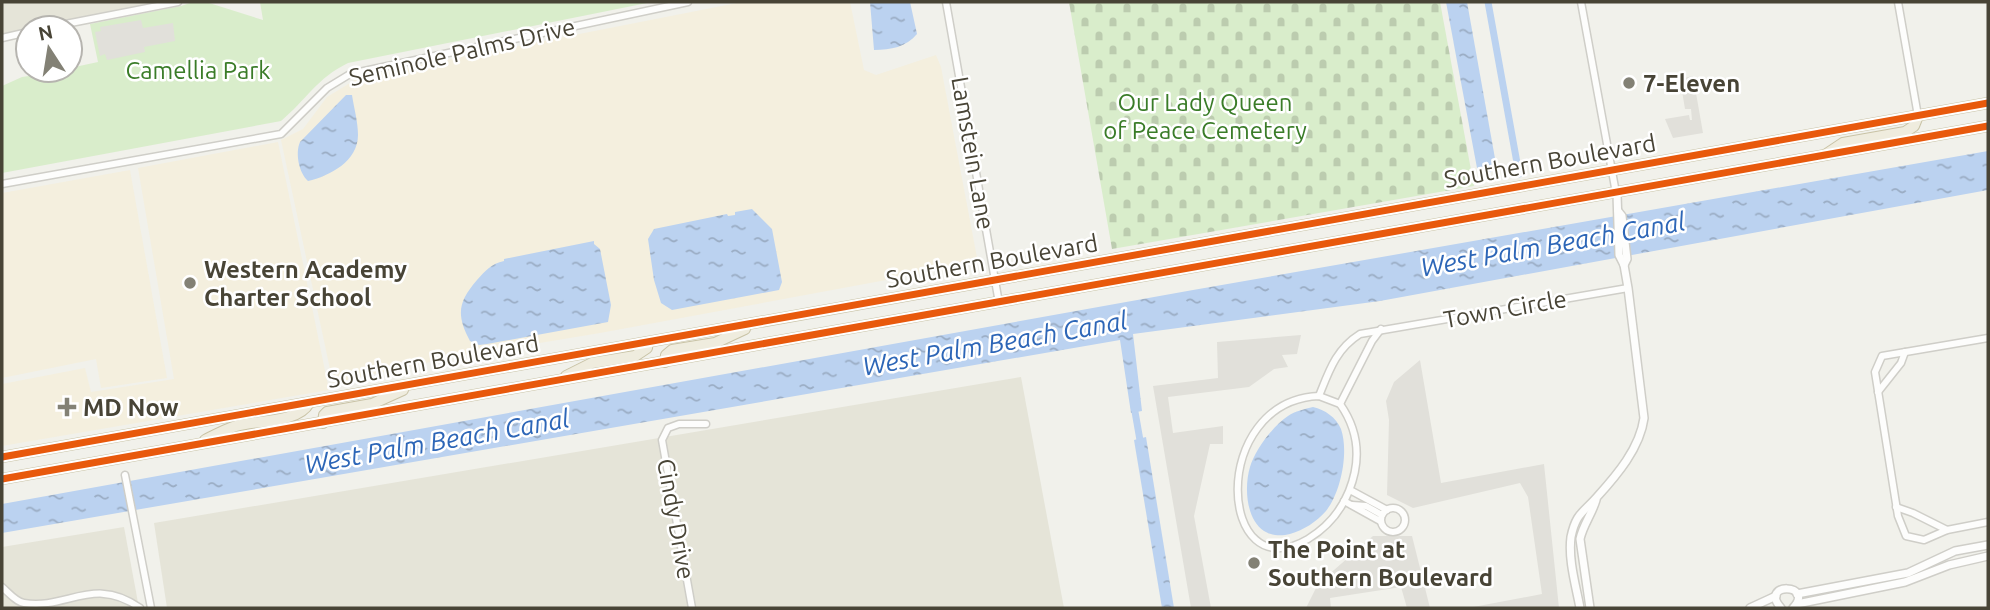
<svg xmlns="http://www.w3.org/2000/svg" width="1990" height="610" font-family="Ubuntu,sans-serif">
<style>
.residential{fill:#e5e4d8}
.commercial{fill:#f4efde}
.green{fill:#d9edcb}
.cemetery{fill:url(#cemetery-stones)}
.parking{fill:#e1e0da}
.water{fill:url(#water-ripples)}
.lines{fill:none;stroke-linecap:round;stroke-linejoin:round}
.canal{stroke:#bbd2f0;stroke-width:7}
.minor-casing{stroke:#cfcec8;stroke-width:9}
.tertiary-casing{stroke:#cfcec8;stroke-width:10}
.trunk-casing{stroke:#c9c3a6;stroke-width:12}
.minor{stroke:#fdfdfc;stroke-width:6}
.tertiary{stroke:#fdfdfc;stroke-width:7}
.trunk{stroke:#efecde;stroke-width:10}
.cycleway-casing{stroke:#fff;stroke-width:11}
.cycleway{stroke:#e8590c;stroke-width:7}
.poi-dot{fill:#838175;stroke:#fff;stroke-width:2.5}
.labels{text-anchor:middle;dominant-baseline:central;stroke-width:5;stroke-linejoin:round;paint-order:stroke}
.street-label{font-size:24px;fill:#484436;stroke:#fff}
.park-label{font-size:24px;fill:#3a7c28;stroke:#fff}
.poi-label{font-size:24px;font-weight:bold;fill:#484436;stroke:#fff;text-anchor:start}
.water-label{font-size:26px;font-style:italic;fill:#2d66b7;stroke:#fff}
</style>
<defs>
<pattern id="cemetery-stones" width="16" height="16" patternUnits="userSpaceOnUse" patternTransform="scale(1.75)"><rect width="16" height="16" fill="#d9edcb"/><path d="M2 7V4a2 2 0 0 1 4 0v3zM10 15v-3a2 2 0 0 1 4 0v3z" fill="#bcccaf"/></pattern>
<pattern id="water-ripples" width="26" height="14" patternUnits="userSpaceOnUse" patternTransform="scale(1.75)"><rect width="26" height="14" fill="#bbd2f0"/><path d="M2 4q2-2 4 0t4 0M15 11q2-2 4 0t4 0" fill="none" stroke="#9aacc3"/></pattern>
</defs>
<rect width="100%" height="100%" fill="#f1f1eb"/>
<g class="residential">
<polygon points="2,2 178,2 45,28 28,28 28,32 2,38"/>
<polygon points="1021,377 1064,608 167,608 154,523"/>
<polygon points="124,527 139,608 2,608 2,547"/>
</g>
<g class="commercial">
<polygon points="742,2 850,2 864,70 876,75 936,55 941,67 978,263 600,333 449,358 333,383 281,140 303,129 327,97 360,77"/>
<polygon points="278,142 329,390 2,446 2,384 85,368 91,392 174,379 138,168"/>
<polygon points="130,170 167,378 101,388 96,359 2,378 2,193"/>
</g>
<path class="green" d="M193,2H206L263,20L260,2H652L348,63C317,78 306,100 281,121L2,173V86L22,77L70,70V68L98,62L90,24L181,6Z"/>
<polygon class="cemetery" points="1069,2 1440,2 1474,186 1112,249"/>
<g class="parking">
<polygon points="141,20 143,28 173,23 175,41 144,47 145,52 107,60 105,54 100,56 95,32 101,31 100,27"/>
<polygon points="1693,76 1703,133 1673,138 1665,119 1689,115 1690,120 1692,120 1691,109 1685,109 1680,79"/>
<polygon points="1301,335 1297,354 1282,355 1288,367 1274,369 1249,387 1168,397 1173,433 1223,426 1223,444 1210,444 1194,516 1211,608 1191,608 1153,386 1218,378 1217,342"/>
<polygon points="1420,360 1441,483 1544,464 1559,608 1468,608 1542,594 1528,497 1520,483 1413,508 1387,495 1389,420 1386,401 1394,382"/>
<polygon points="1373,536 1412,536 1430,608 1407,608 1401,587 1330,598 1331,608 1306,608 1318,584"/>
</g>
<g class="water">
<path d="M870,2H910L917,34C906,47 891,50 874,50Z"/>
<polygon points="1446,2 1467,2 1496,164 1491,172 1482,175 1477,168"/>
<path d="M346,95H352C354,108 358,122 358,135C358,161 330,176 308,181C299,173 295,153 300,142Z"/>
<polygon points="1988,151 1988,190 1380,301 1133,334 1142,411 1131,413 1120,340 2,533 2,504 1193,290"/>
<polygon points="752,209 772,229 782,282 779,290 672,310 661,303 654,280 648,239 654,229 727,214 728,216 735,215 735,212"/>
<path d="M594,241V244L600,249L611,305L608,322L487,344L479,345L470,341C456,315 458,302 477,280C486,270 491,264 504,261V259Z"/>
<path d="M1313,407C1325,410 1336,417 1341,429C1349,452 1341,492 1326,511C1316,522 1304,530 1290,534C1282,536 1272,536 1264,531C1246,519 1244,487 1250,467C1255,450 1273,426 1288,416C1295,411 1305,409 1313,407Z"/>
<polygon points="1146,437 1174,608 1162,608 1134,440"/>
</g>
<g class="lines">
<g class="canal">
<polyline points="1488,2 1519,174"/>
<polyline points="1134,406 1141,446"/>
</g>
<g class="minor-casing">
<g id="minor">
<polyline points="946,2 999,303"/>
<polyline points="1581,2 1616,193"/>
<polyline points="1898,2 1918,116"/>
<polyline points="45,28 178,2"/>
<polyline points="2,38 28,32"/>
<polyline points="2,184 281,134 327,88 350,74 688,2"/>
<polyline points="1988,338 1882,356 1875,372 1898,516 1906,536 1924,540 1947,530 1988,522"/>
<polyline points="1878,392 1901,363 1905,352"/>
<path d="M1319,396L1340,404C1359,431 1361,461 1349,491C1341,511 1326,528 1308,539C1217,592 1208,401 1319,396Z"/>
<path d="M1319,396C1329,371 1336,349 1360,334L1628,288"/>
<polyline points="1340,404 1372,341 1381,329"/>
<polyline points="125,475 151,608"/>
<polyline points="1350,490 1387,510"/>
<polyline points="1344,501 1380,521"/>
<polyline points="1352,505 1366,506 1382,515"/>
<polyline points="1896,507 1913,513 1947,530"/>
<circle cx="1393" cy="520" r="12"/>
<path d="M2,587C8,592 16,602 24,603C67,610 94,575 140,608"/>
<polyline points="692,608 662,440 668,428 679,424 706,424"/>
</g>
</g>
<g class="tertiary-casing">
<g id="tertiary">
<polyline points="1618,211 1622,216 1627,259 1624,265"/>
<polyline points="1797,594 1908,573 1955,551 1988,545"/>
<polyline points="1797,604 1905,582 1949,565 1988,556"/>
<path d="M1580,608C1576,586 1568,560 1571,537C1576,513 1583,513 1597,497C1617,475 1640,448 1644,418L1628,288L1624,265L1619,255L1617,194"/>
<path d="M1590,608L1580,539C1583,525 1592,514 1596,500"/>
<polyline points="1750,608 1776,596"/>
<path d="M1781,608C1758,582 1816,583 1793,608"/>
</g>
</g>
<g class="trunk-casing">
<g id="trunk">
<polyline points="1825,155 1843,143 1905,132 1914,126 1918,116"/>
<polyline points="665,362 666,355 672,350 715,343 745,329"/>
<polyline points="566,376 592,363 635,356 647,348 648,342"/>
<polyline points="323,423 324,415 327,412 372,404 403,390"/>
<path d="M205,440C215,435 226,429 236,426C257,420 298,423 309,403"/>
<polyline points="2,457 1988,103"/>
<polyline points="2,479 1988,126"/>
</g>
</g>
<use href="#minor" class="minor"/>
<use href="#tertiary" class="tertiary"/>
<use href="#trunk" class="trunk"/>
<g class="cycleway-casing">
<g id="cycleway">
<polyline points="2,457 1988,103"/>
<polyline points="2,479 1988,126"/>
</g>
</g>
<use href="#cycleway" class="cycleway"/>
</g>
<g class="poi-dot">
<circle cx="1629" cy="83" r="7"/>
<circle cx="190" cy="283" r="7"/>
<path d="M63.5 396.5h7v7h7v7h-7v7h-7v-7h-7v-7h7z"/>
<circle cx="1254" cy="563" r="7"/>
</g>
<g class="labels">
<g class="street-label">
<text transform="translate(462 52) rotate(-13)">Seminole Palms Drive</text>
<text transform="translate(973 153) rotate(80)">Lamstein Lane</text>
<text transform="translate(1550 161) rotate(-10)">Southern Boulevard</text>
<text transform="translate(992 261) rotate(-10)">Southern Boulevard</text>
<text transform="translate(1505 309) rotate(-10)">Town Circle</text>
<text transform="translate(433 361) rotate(-10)">Southern Boulevard</text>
<text transform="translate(676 519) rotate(80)">Cindy Drive</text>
</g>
<g class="park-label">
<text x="198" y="70">Camellia Park</text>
<text x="1205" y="102">Our Lady Queen<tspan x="1205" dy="28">of Peace Cemetery</tspan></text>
</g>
<g class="poi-label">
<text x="1643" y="83">7-Eleven</text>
<text x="204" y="269">Western Academy<tspan x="204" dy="28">Charter School</tspan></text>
<text x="83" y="407">MD Now</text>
<text x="1268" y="549">The Point at<tspan x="1268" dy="28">Southern Boulevard</tspan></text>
</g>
<g class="water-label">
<text transform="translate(1553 244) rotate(-10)">West Palm Beach Canal</text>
<text transform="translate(995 343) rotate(-10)">West Palm Beach Canal</text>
<text transform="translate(437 441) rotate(-10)">West Palm Beach Canal</text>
</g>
</g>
<rect width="1990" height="610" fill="none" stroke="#484436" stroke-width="7"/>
<g transform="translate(49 49) rotate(348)"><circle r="33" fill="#ffffff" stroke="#b6b4af" stroke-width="2"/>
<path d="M0-5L12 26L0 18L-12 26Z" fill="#838175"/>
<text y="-10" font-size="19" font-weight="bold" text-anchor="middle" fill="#484436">N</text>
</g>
</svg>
